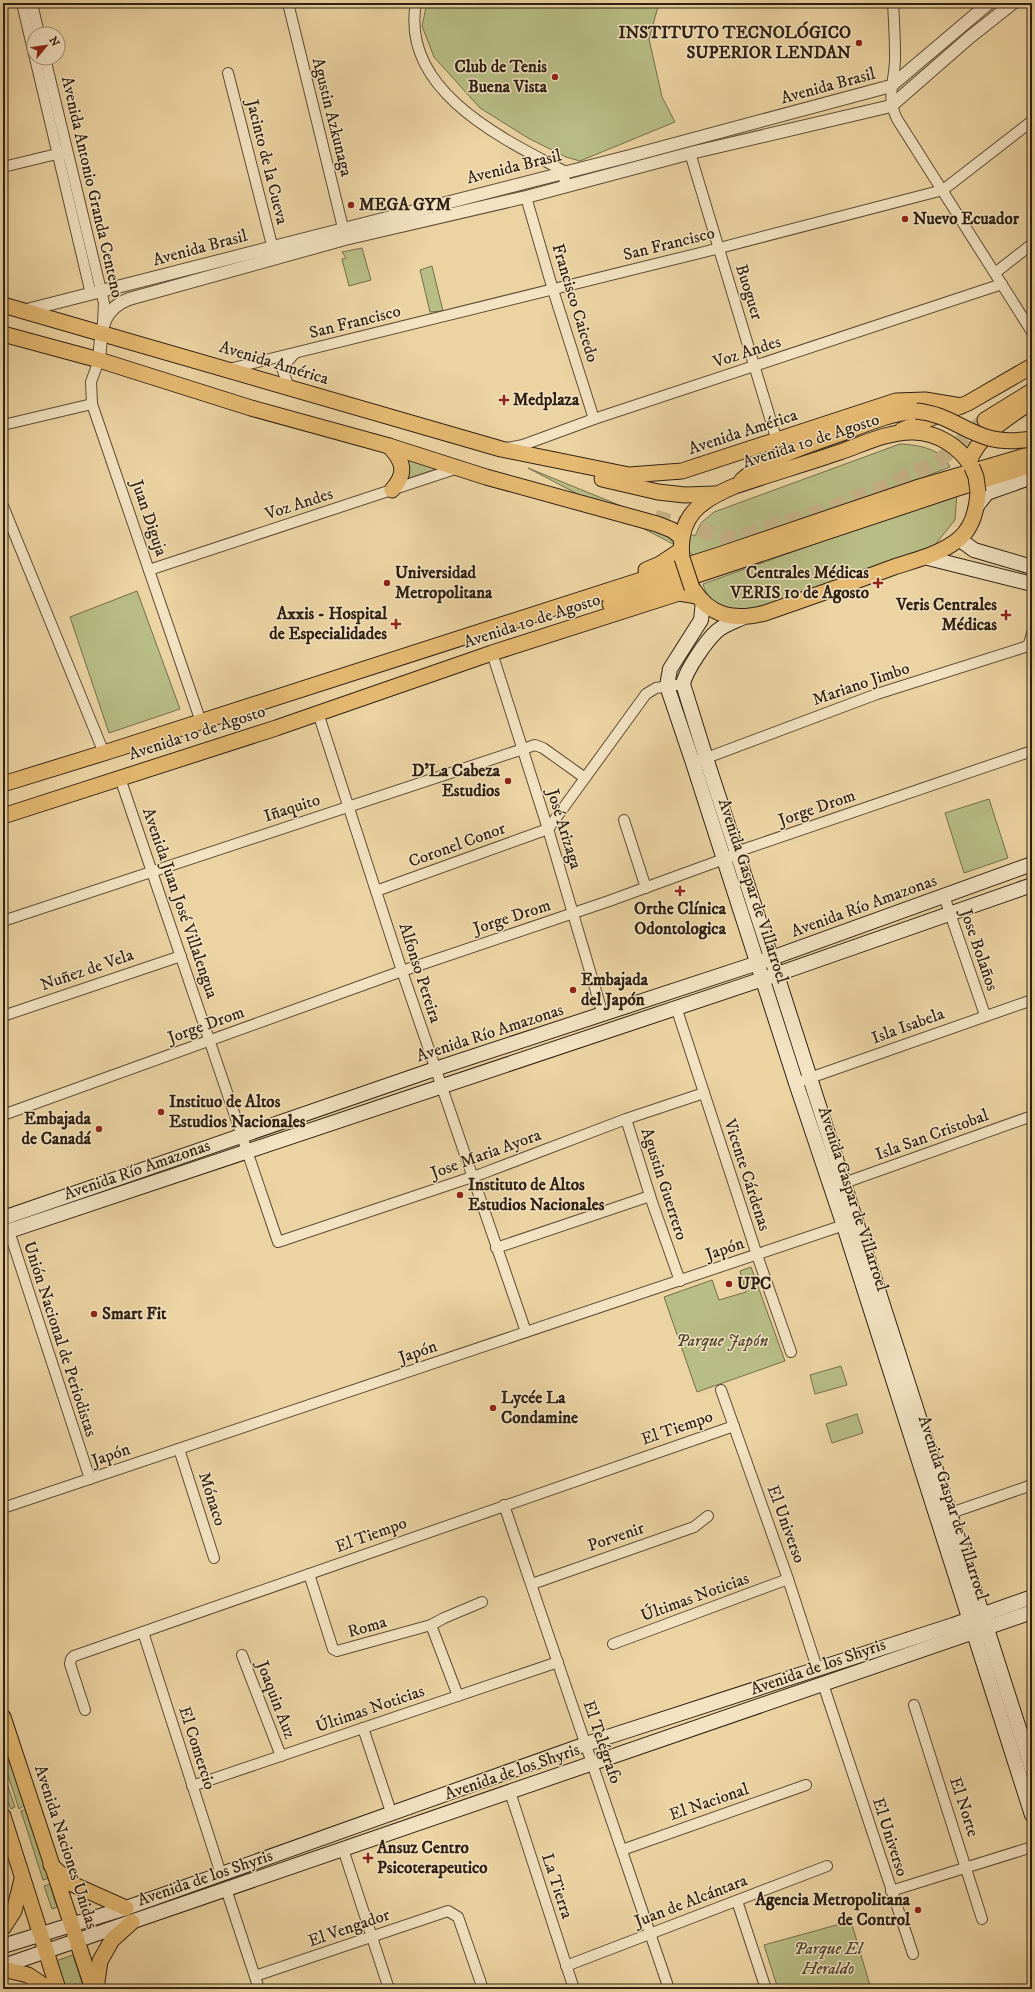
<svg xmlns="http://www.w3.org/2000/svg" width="1035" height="1992" font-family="'IM FELL DW Pica',serif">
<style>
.green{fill:#b8bd85;stroke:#746e4c}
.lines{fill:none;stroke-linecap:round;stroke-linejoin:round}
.primary-tunnel{stroke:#c6b085;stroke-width:15;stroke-dasharray:15 8;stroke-linecap:butt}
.minor-casing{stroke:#5e4d36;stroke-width:12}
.tertiary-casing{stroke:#5e4d36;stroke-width:14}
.secondary-casing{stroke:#2f2012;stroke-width:16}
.primary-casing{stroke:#2f2012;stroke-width:17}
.minor{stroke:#f3e3c3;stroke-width:10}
.tertiary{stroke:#f3e3c3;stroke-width:12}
.secondary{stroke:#f3e3c3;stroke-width:14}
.primary{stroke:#e6ba71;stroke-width:15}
.primary-bridge-casing{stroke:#2f2012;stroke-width:17;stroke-linecap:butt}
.primary-bridge{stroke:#e6ba71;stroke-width:15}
.poi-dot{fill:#8f2418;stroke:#f3e3c3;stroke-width:1.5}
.labels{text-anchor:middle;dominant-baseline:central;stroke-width:3;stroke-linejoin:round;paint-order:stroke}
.poi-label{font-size:17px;font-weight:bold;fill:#2f2012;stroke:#f3e3c3;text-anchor:start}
.street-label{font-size:17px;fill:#2f2012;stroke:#f3e3c3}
.park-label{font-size:17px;font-style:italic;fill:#51472f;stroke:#f3e3c3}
</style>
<rect width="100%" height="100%" fill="#ecd4a2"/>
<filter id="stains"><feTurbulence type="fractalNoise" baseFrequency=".005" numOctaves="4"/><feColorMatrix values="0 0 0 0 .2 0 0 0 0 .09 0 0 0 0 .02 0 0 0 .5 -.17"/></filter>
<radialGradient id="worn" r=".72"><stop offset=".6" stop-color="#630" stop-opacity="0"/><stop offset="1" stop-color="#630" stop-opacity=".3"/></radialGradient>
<g class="green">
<polygon points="427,3 659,3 649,39 662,97 675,122 580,161 566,157 528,138 480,108 434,57 422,26"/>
<polygon points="362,248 371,280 349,286 342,259 346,258 342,252"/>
<polygon points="432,266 443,311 430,312 420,270"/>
<path d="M900,444C918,445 941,448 950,467L813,519L695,559L692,554L528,468L695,536L701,523L714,512Z"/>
<polygon points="402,457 439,468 403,480"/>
<path d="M957,493L955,520L934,546L757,610C733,612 710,610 703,584Z"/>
<polygon points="137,591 180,709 109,733 70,617"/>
<polygon points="989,799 1008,858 964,873 945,813"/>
<polygon points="751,1267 785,1361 697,1392 664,1297 712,1280 719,1300 746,1292 740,1271"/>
<polygon points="841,1366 847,1385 815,1394 810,1375"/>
<polygon points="857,1414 863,1433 832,1443 826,1424"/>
<polygon points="3,1752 13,1767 25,1805 19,1809 3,1760"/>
<polygon points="3,1772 15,1807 11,1809 3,1791"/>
<polygon points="27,1809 49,1878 43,1880 21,1811"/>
<polygon points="50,1884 57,1907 52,1909 44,1886"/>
<polygon points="851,1921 871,1989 778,1989 764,1945"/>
<polygon points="73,1955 84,1989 62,1989 53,1962"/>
</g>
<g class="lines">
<polyline class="primary-tunnel" points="655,517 725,537 736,538 835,507 910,476 940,460 985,420"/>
<g class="minor-casing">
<g id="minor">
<polyline points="22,3 34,55"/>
<polyline points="32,3 39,34"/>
<polyline points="288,3 345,236"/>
<path d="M416,3C400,90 501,138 564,171L565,186"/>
<path d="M893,3C894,20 895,38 895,55C896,80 885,94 897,119L1032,332"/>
<polyline points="35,58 91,294"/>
<polyline points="45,58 104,303 103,323"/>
<polyline points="228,73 274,253"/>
<polyline points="690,153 777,441"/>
<polyline points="3,167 65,152"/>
<polyline points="526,197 553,290 594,419"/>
<polyline points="995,273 1032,244"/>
<polyline points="99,360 91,382 92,404 201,722"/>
<polyline points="229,369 704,252 943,190 1032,121"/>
<polyline points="289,388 282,368 294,354"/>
<polyline points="3,425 92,404"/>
<polyline points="507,448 523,445 594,419 1002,284"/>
<polyline points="3,506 104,753"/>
<polyline points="149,570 458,468"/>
<polyline points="492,653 548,829 603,1015"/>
<polyline points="318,713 402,971 526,1332"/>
<polyline points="701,760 877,694 1025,647 1029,644 1032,633"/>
<polyline points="120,778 278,1242 481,1174 626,1119 704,1093"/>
<polyline points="624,820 646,888"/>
<polyline points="376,891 548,829 646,694 656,688 683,684"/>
<polyline points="944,896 985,1015"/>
<polyline points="3,921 535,745 543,748 585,778"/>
<polyline points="676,1007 757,1255 791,1352"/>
<polyline points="3,1016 181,956"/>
<polyline points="804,1080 1032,1000"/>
<polyline points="3,1115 402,971 609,901 724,859 745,849 1032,751"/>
<polyline points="626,1119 652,1202 680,1281"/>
<polyline points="844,1183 1032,1116"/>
<polyline points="9,1231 90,1479"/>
<polyline points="496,1248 650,1196"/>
<polyline points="721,1390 788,1579 817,1668"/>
<polyline points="179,1449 214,1558"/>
<polyline points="504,1505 669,1989"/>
<polyline points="3,1508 850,1223"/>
<polyline points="945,1515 1032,1485"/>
<polyline points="309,1574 333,1649 337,1651 431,1625 444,1618 482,1602"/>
<polyline points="532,1584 694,1527 708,1516"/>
<polyline points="431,1625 458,1696"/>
<polyline points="143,1632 221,1874"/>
<polyline points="613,1644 788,1579"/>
<polyline points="242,1655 281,1756"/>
<polyline points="823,1684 913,1954"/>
<polyline points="914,1705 982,1919"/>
<polyline points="85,1710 70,1664 71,1659 74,1656 734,1426"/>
<polyline points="363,1728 391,1812"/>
<polyline points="192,1786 558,1662"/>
<polyline points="510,1792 574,1989"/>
<polyline points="343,1849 389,1989"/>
<polyline points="622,1850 806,1785"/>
<polyline points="226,1889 259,1989"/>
<polyline points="891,1891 1032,1847"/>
<polyline points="737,1901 766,1989"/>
<polyline points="566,1966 827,1866"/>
<polyline points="255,1976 448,1911 458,1917 483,1989"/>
</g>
</g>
<g class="tertiary-casing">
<g id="tertiary">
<polyline points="23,311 630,156 891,86 989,3"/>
<path d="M99,360C102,332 99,311 129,299L345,239L526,197L695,152L891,106L970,37L1013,3"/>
</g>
</g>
<g class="secondary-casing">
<g id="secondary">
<polyline points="976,507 987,493 1032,477"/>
<polyline points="959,539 974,550 1032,567"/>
<polyline points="924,557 1032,584"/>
<polyline points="703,601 701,620 670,669 667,686 693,763 796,1083 844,1226 1032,1815"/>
<path d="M742,618C733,622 724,625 717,631C706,641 686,670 683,684L706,758L775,969L1032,1769"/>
<polyline points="3,1218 435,1069 758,963 1032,864"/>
<polyline points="3,1233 763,979 1032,885"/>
<polyline points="3,1946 126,1908 586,1744 953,1625 1032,1597"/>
<polyline points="3,1966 1032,1612"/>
</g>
</g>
<g class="primary-casing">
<g id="primary">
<polyline points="3,305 501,449 629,475 682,471 896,401 925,400 961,406"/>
<polyline points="3,334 99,360 251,408 389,446 486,477 657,524 672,530 682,538"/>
<polyline points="985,420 1032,391"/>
<polyline points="902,430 968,403 1032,366"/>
<path d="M389,446C404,462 407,473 392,490"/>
<path d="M969,462C980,433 1008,418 1032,401"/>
<polyline points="602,479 658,492 685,495 715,494"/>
<path d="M742,480C772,455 809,445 845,432C868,423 891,413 916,411"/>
<path d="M682,558C677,516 701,500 735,486C770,474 805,464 840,452C863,444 889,431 914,432C938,433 959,446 972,467"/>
<polyline points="646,570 660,564 681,550"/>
<path d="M693,589C710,617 735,621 765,613C808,598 851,583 894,567C915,560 941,554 959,539C972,528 977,509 978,492"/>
<polyline points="610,604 955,489 1032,465"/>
<polyline points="3,784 110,751 722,554 916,488 1032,454"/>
<polyline points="3,816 276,728 492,653 679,593 697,596"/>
<polyline points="3,1717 93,1989"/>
<polyline points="3,1816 58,1989"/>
<polyline points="51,1865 72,1884 126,1908"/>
<polyline points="3,1928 14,1911 22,1879"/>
<polyline points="3,1969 28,1975 49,1989"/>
<polyline points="96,1989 100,1961 112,1940 132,1922"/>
</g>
</g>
<use href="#minor" class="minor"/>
<use href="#tertiary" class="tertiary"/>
<use href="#secondary" class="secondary"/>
<use href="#primary" class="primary"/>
<g class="primary-bridge-casing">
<g id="primary-bridge">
<path d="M916,411C948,414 961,430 989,438C1003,442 1018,441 1032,439"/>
<polyline points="972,467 976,477 978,492"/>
<polyline points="682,558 692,588"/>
</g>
</g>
<use href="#primary-bridge" class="primary-bridge"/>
</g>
<g class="poi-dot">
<circle cx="859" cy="43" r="4"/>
<circle cx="555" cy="77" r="4"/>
<circle cx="351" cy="205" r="4"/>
<circle cx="905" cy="219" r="4"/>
<path d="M502 394h4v4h4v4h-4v4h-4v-4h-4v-4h4z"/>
<circle cx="387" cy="583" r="4"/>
<path d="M876 577h4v4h4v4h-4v4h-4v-4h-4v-4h4z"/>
<path d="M1004 609h4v4h4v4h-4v4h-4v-4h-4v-4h4z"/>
<path d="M394 618h4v4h4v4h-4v4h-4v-4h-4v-4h4z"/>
<circle cx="508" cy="781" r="4"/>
<path d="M678 885h4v4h4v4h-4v4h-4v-4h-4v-4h4z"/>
<circle cx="573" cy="990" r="4"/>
<circle cx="161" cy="1112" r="4"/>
<circle cx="99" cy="1129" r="4"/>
<circle cx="460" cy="1195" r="4"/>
<circle cx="729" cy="1284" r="4"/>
<circle cx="94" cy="1314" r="4"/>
<circle cx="493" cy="1408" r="4"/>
<path d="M366 1852h4v4h4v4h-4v4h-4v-4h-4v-4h4z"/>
<circle cx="918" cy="1910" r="4"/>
</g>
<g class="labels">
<g class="poi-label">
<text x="851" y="33" text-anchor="end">INSTITUTO TECNOLÓGICO<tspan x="851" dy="20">SUPERIOR LENDAN</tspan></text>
<text x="547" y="67" text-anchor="end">Club de Tenis<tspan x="547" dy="20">Buena Vista</tspan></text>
<text x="359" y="205">MEGA GYM</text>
<text x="913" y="219">Nuevo Ecuador</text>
<text x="513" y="400">Medplaza</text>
<text x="395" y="573">Universidad<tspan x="395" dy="20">Metropolitana</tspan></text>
<text x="869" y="573" text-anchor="end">Centrales Médicas<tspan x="869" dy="20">VERIS 10 de Agosto</tspan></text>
<text x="997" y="605" text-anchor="end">Veris Centrales<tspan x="997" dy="20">Médicas</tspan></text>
<text x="387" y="614" text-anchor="end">Axxis - Hospital<tspan x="387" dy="20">de Especialidades</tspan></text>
<text x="500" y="771" text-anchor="end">D'La Cabeza<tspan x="500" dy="20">Estudios</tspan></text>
<text x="680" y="909" text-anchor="middle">Orthe Clínica<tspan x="680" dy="20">Odontologica</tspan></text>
<text x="581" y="980">Embajada<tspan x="581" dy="20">del Japón</tspan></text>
<text x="169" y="1102">Instituo de Altos<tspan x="169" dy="20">Estudios Nacionales</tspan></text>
<text x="91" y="1119" text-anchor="end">Embajada<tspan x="91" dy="20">de Canadá</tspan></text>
<text x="468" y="1185">Instituto de Altos<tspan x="468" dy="20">Estudios Nacionales</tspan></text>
<text x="737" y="1284">UPC</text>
<text x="102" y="1314">Smart Fit</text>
<text x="501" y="1398">Lycée La<tspan x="501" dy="20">Condamine</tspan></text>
<text x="377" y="1848">Ansuz Centro<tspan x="377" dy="20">Psicoterapeutico</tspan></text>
<text x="910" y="1900" text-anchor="end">Agencia Metropolitana<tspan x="910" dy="20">de Control</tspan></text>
</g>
<g class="street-label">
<text transform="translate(828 86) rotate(-15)">Avenida Brasil</text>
<text transform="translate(332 117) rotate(76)">Agustin Azkunaga</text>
<text transform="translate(267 162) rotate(76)">Jacinto de la Cueva</text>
<text transform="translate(514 167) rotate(-14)">Avenida Brasil</text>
<text transform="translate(92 187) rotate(77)">Avenida Antonio Granda Centeno</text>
<text transform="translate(669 244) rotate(-14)">San Francisco</text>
<text transform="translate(200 248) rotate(-15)">Avenida Brasil</text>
<text transform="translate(749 292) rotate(73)">Buoguer</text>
<text transform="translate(575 303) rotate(73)">Francisco Caicedo</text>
<text transform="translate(355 322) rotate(-14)">San Francisco</text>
<text transform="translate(747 352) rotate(-18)">Voz Andes</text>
<text transform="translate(274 363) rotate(17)">Avenida América</text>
<text transform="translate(743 432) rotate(-18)">Avenida América</text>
<text transform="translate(811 441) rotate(-18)">Avenida 10 de Agosto</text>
<text transform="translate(299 504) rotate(-18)">Voz Andes</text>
<text transform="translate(149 518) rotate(71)">Juan Diguja</text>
<text transform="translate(532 621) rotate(-18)">Avenida 10 de Agosto</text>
<text transform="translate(861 684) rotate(-19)">Mariano Jimbo</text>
<text transform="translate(197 733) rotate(-18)">Avenida 10 de Agosto</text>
<text transform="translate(292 808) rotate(-18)">Iñaquito</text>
<text transform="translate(817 808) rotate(-19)">Jorge Drom</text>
<text transform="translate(564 829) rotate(73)">José Arizaga</text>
<text transform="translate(457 845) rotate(-20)">Coronel Conor</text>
<text transform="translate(753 891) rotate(72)">Avenida Gaspar de Villarroel</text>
<text transform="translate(180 903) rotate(71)">Avenida Juan José Villalengua</text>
<text transform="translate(864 906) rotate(-20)">Avenida Río Amazonas</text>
<text transform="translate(512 917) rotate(-18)">Jorge Drom</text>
<text transform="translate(979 950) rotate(71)">Jose Bolaños</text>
<text transform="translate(87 970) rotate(-19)">Nuñez de Vela</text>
<text transform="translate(420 973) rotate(72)">Alfonso Pereira</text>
<text transform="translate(206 1025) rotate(-20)">Jorge Drom</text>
<text transform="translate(908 1026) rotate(-20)">Isla Isabela</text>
<text transform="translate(490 1033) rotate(-18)">Avenida Río Amazonas</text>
<text transform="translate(932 1135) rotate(-20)">Isla San Cristobal</text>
<text transform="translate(486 1154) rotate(-20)">Jose Maria Ayora</text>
<text transform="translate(137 1170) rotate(-19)">Avenida Río Amazonas</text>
<text transform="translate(747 1175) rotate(72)">Vicente Cárdenas</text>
<text transform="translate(664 1184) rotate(72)">Agustin Guerrero</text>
<text transform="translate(853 1199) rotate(72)">Avenida Gaspar de Villarroel</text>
<text transform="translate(725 1249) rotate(-19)">Japón</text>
<text transform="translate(60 1339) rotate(72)">Unión Nacional de Periodistas</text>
<text transform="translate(418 1352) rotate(-19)">Japón</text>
<text transform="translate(677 1428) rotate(-19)">El Tiempo</text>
<text transform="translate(111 1455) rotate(-19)">Japón</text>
<text transform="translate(212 1499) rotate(72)">Mónaco</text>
<text transform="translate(953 1508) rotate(72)">Avenida Gaspar de Villarroel</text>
<text transform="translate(786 1524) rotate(70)">El Universo</text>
<text transform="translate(371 1535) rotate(-20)">El Tiempo</text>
<text transform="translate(616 1537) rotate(-19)">Porvenir</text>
<text transform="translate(695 1597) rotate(-20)">Últimas Noticias</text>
<text transform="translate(367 1627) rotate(-16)">Roma</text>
<text transform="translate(818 1667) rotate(-19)">Avenida de los Shyris</text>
<text transform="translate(276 1700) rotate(69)">Joaquin Auz</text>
<text transform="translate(370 1709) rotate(-19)">Últimas Noticias</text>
<text transform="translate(602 1742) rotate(71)">El Telégrafo</text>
<text transform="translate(197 1748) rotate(72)">El Comercio</text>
<text transform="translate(512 1772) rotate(-19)">Avenida de los Shyris</text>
<text transform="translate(709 1802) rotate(-19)">El Nacional</text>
<text transform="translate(964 1807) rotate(72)">El Norte</text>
<text transform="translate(890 1837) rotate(72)">El Universo</text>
<text transform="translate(66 1847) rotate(72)">Avenida Naciones Unidas</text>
<text transform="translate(205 1878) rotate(-19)">Avenida de los Shyris</text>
<text transform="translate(557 1886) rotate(72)">La Tierra</text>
<text transform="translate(691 1901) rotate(-21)">Juan de Alcántara</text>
<text transform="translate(349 1928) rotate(-19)">El Vengador</text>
</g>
<g class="park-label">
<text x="722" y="1341">Parque Japón</text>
<text x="828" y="1949">Parque El<tspan x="828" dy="20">Heraldo</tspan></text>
</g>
</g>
<rect width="1035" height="1992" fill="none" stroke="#ecd4a2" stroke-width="16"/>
<rect x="4" y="4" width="1027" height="1984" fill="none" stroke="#2f2012" stroke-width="2"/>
<rect x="8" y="8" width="1019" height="1976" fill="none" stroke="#2f2012"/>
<g transform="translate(46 46) rotate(61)"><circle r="19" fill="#f3e3c3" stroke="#a5957c"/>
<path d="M0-3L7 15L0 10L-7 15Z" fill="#8f2418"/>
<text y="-6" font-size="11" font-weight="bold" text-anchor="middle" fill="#2f2012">N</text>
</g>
<rect width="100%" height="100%" filter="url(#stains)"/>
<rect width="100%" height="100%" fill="url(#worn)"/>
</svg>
